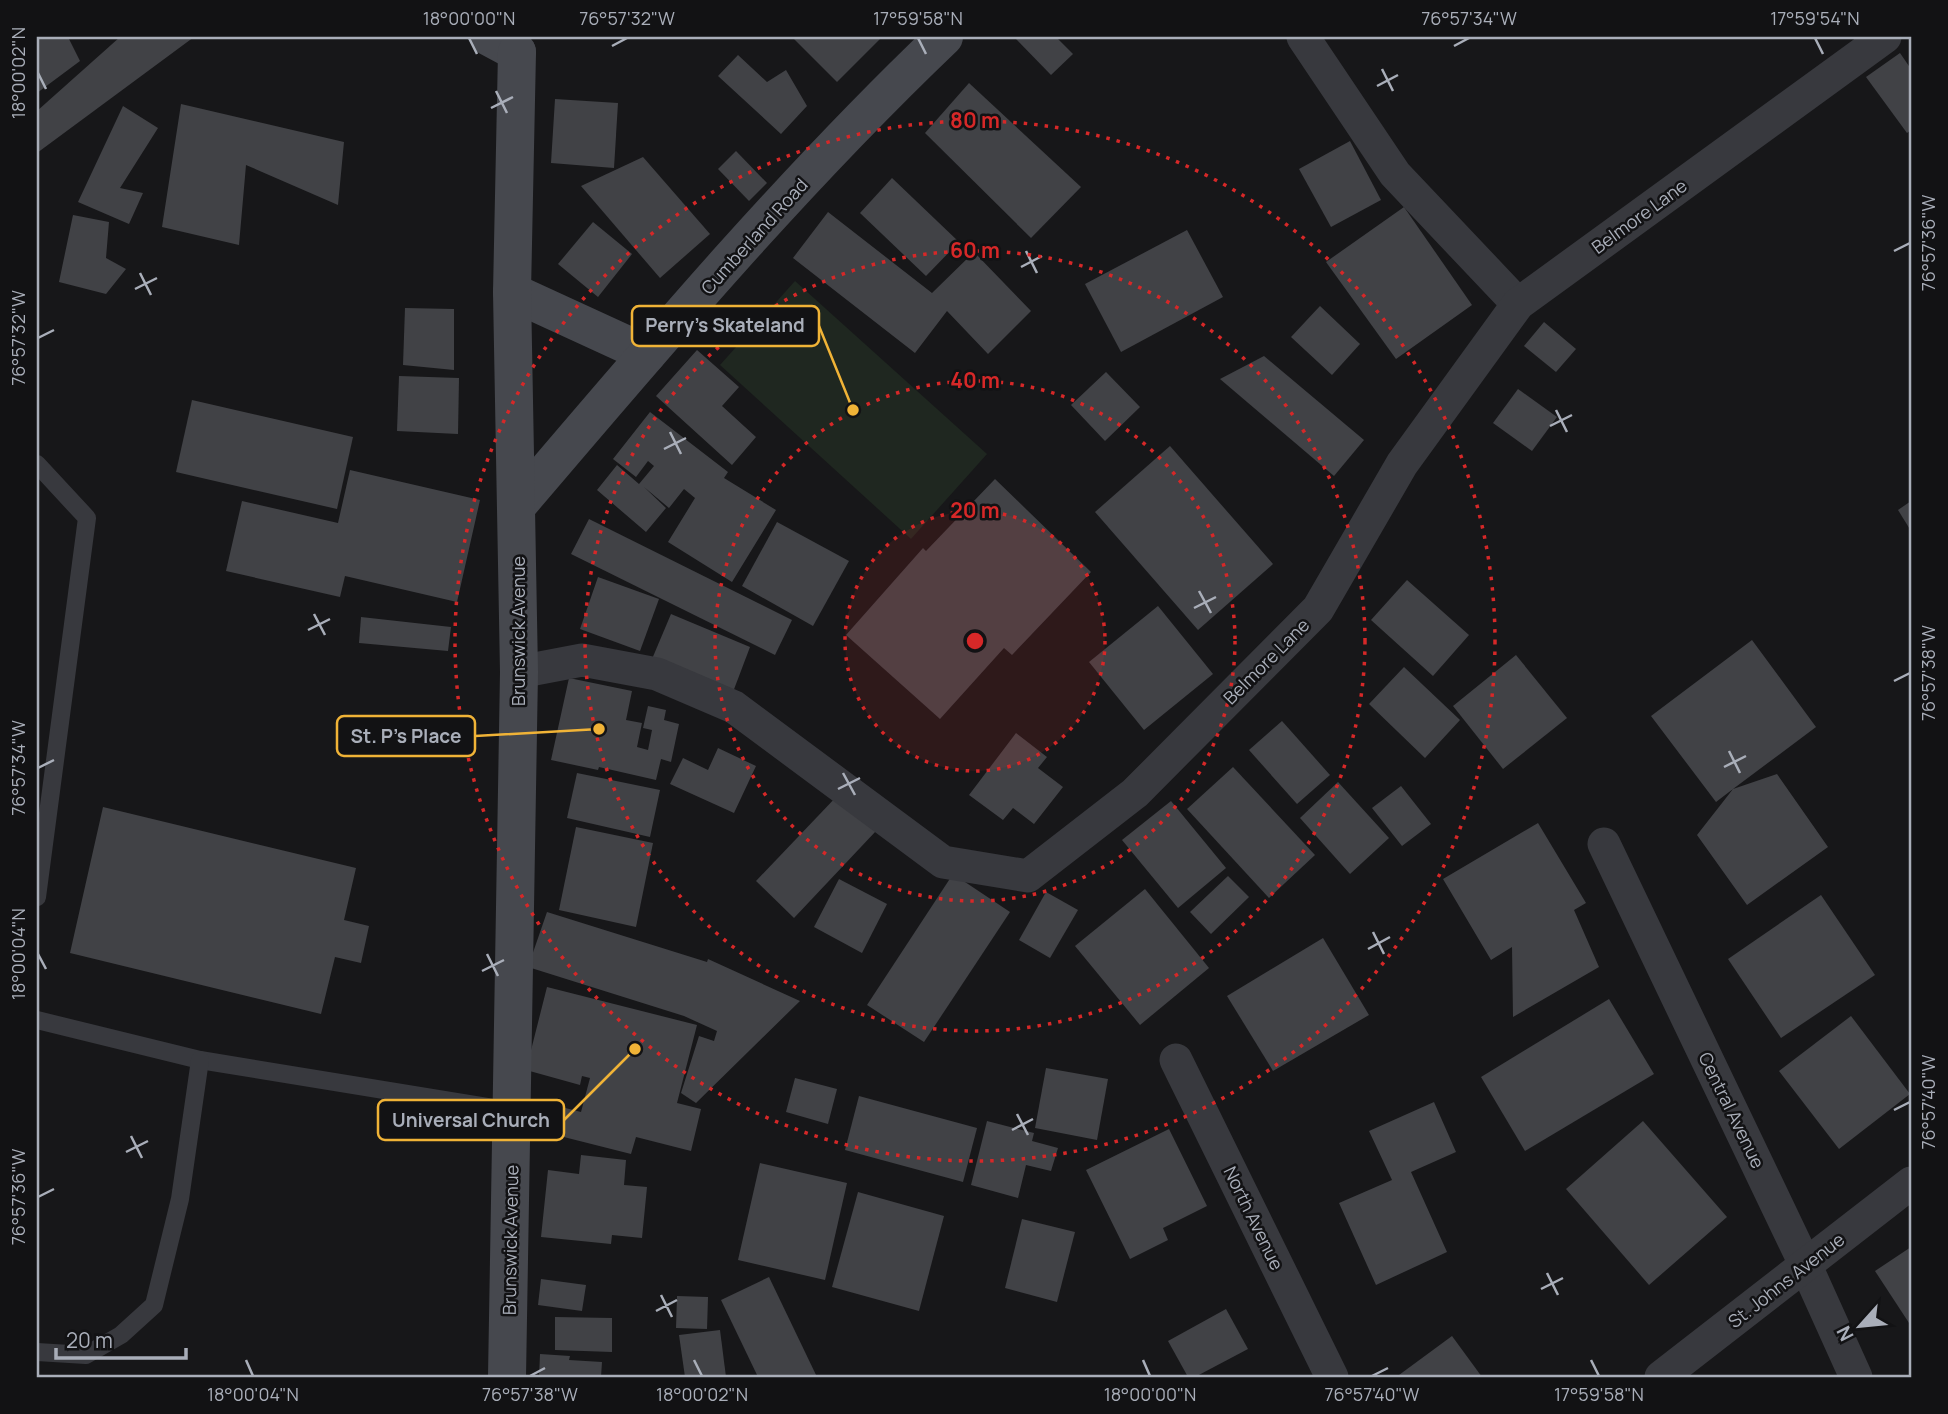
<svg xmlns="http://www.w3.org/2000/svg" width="1948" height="1414" font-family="Manrope,sans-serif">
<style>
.green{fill:#1f2720}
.building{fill:#414246}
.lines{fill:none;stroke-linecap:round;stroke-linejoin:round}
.lane{stroke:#38393e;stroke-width:18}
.street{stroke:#38393e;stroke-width:33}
.secondary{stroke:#46484e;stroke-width:38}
.ticks{fill:none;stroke:#a9aeb9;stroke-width:2.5}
.ring{fill:none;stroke:#d62828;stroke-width:3.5;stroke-dasharray:3.5 7}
.labels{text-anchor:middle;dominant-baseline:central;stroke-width:5;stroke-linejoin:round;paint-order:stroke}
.street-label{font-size:18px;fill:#a9aeb9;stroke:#121214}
.centre{fill:#d62828;stroke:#121214;stroke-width:3.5}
.ring-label{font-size:21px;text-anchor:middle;font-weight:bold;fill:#d62828;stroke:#121214;stroke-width:5;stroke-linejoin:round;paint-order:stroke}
.leader{fill:none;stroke:#f0b337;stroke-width:2.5}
.callout-dot{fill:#f0b337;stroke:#121214;stroke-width:2.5}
.callout{fill:#121214;stroke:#f0b337;stroke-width:2.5}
.callout-label{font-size:19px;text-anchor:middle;font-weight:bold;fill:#a9aeb9}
.neatline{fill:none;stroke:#a9aeb9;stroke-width:2.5}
.ticks-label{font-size:18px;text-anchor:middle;fill:#a9aeb9}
</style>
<rect width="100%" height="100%" fill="#171719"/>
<polygon class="green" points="795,281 987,454 911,539 720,365"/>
<g class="building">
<polygon points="37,37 68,37 80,61 37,93"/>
<polygon points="120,37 194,37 37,153 37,111"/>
<polygon points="792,37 882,37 837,82"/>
<polygon points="1014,37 1056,37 1073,54 1051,75"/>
<polygon points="1900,53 1911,69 1911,130 1907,133 1866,77"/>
<polygon points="738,55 767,82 786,70 807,106 781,134 718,76"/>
<polygon points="969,83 1081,187 1031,238 925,133"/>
<polygon points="555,99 618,103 614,168 551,163"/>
<polygon points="181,104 344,142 338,205 246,165 239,245 162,227"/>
<polygon points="123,106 158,128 120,188 143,193 129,224 78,202"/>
<polygon points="1350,141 1381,200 1331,227 1299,169"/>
<polygon points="736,151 767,183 749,201 718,169"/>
<polygon points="643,157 710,234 660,278 581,186"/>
<polygon points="892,178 959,242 926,276 860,213"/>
<polygon points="1404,207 1472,305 1396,359 1326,262"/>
<polygon points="828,212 932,293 974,252 1031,311 988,354 947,311 915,353 793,258"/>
<polygon points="73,215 109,222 106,258 126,269 106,294 59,282"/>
<polygon points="593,222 632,254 598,297 558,264"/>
<polygon points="1187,230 1223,297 1121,352 1085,284"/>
<polygon points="1320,306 1360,344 1332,375 1291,337"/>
<polygon points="405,308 454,309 454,370 403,365"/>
<polygon points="1544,322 1576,349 1556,372 1524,346"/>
<polygon points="697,350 739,387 722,406 756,437 732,465 656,396"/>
<polygon points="1264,356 1364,440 1334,476 1220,379"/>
<polygon points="1106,372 1140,407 1105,441 1071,405"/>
<polygon points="399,376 459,378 458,434 397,431"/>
<polygon points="1518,389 1557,417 1532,451 1493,423"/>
<polygon points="192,400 353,437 337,509 176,472"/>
<polygon points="650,412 728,472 724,478 776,510 732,582 668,542 695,498 684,489 669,508 644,487 666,508 646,532 597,490 617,465 639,484 654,466 648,461 636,477 613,459"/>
<polygon points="1170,446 1273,564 1198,630 1095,512"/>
<polygon points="350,470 480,500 457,602 345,576 340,597 226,571 242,501 338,523"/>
<polygon points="995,479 1091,572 1012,655 1004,648 940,719 846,635 923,548 926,551"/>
<polygon points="1911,501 1911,531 1898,510"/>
<polygon points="589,519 792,620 775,655 571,554"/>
<polygon points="777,522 849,561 813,626 742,586"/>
<polygon points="598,577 659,599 640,651 580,629"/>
<polygon points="1407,580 1469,635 1433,676 1371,620"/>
<polygon points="1158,606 1213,674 1144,730 1089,662"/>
<polygon points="671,614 750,647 733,692 652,659"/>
<polygon points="361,617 451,627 448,651 359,643"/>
<polygon points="1752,640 1816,727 1733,789 1777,774 1828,847 1747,905 1697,835 1733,789 1716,802 1651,716"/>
<polygon points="1516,655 1567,718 1503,769 1453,706"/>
<polygon points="1404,667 1460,720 1425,758 1369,704"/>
<polygon points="569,678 632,691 626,720 642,723 637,747 648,750 652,730 643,728 648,706 666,710 664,720 679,724 671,762 661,759 656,780 599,767 598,770 551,760"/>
<polygon points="1282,721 1330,775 1297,804 1249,750"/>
<polygon points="1016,733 1047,757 1038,768 1063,787 1034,824 1013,808 1003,820 969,795"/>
<polygon points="718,748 756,766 734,813 670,784 683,758 708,770"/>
<polygon points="1233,767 1315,855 1269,898 1187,809"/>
<polygon points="577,773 660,790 650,837 567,818"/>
<polygon points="1338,782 1389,838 1350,874 1300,818"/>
<polygon points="1401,786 1431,824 1402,846 1372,808"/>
<polygon points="838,795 876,831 794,918 756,881"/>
<polygon points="1171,801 1226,868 1178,908 1122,840"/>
<polygon points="103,807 356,868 344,920 369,926 361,963 335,957 321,1014 70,953"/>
<polygon points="1538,823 1586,903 1574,910 1599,967 1513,1017 1512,947 1491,960 1443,879"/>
<polygon points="576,827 653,843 636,927 559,910"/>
<polygon points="953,874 1010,912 924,1042 867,1005"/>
<polygon points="1228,876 1249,897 1211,934 1190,912"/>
<polygon points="839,879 887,904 862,953 814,927"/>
<polygon points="1145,889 1209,968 1140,1025 1075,946"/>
<polygon points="1046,892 1078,910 1050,958 1019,940"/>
<polygon points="1821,895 1875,975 1781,1038 1728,959"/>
<polygon points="547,912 707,962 708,959 800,1001 696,1103 681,1093 699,1036 714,1041 717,1031 684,1016 528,967"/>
<polygon points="1323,938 1369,1015 1273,1071 1227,996"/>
<polygon points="547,987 697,1025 677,1103 701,1109 691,1151 636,1137 631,1154 544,1132 550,1104 581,1112 590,1078 582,1076 580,1085 526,1070"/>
<polygon points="1609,999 1654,1074 1525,1151 1481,1077"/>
<polygon points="1851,1016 1910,1094 1839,1149 1779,1071"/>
<polygon points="1046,1068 1108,1079 1097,1140 1035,1128"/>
<polygon points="795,1078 837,1089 828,1124 786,1112"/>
<polygon points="859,1096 977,1128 963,1182 845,1150"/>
<polygon points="1434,1102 1456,1152 1411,1172 1447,1252 1376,1285 1339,1203 1392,1180 1369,1131"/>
<polygon points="987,1121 1034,1133 1032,1141 1058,1148 1051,1171 1026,1165 1018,1198 971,1185"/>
<polygon points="1643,1121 1727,1217 1649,1285 1566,1189"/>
<polygon points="1169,1129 1207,1206 1163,1228 1168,1240 1130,1259 1086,1170"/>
<polygon points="581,1155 626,1160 624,1185 647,1187 642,1238 612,1235 611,1244 541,1237 548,1170 579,1174"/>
<polygon points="760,1163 847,1183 825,1280 738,1260"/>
<polygon points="858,1192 944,1216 919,1311 832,1287"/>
<polygon points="1022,1219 1075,1232 1057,1302 1005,1288"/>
<polygon points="1911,1247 1911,1326 1875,1271"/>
<polygon points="769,1277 817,1377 758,1377 721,1300"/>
<polygon points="541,1279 586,1285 582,1311 538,1305"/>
<polygon points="677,1296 708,1297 707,1329 676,1328"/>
<polygon points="1226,1309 1248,1349 1195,1377 1188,1377 1168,1341"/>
<polygon points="555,1317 612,1318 612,1352 555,1350"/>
<polygon points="720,1330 726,1377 685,1377 679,1335"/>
<polygon points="1452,1336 1482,1377 1401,1377 1399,1375"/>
<polygon points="540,1354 570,1356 569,1360 602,1362 601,1377 539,1377"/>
</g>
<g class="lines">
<g class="lane">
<polyline points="37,464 87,518 37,897"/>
<polyline points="37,1020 200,1060 513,1111"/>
<polyline points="37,1352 86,1355 121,1335 154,1305 180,1199 200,1060"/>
</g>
<g class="street">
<polyline points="1303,37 1395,174 1518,304"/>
<polyline points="519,672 582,660 657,674 734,707 943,862 1028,876 1135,793 1318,609 1402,464 1518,304 1885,37"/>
<polyline points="1604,844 1805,1264 1856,1377"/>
<polyline points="1176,1060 1332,1377"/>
<polyline points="1661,1377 1911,1183"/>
</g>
<g class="secondary">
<polyline points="489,37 517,52"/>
<polyline points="512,292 647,354"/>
<path d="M517,506C654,345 791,183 944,37"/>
<polyline points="507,1377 519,672 512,292 517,52"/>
</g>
</g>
<path class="ticks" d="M469,38L477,54M918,38L926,54M1815,38L1823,54M612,46L627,38M1454,46L1469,38M1382,69L1393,91M38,73L46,89M1377,86L1398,75M496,91L507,113M491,108L513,97M1026,251L1037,273M1894,251L1910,243M1021,267L1042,256M140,273L151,295M135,289L157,278M38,338L54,330M1556,410L1567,432M1550,426L1572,415M670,432L681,454M664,449L686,438M1199,591L1211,613M1194,608L1216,597M314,614L325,635M308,630L330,619M1894,681L1910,673M1729,751L1740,773M1724,767L1746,756M38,768L54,760M843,773L855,795M838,789L860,778M1373,932L1384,954M1368,949L1390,937M38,954L46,969M487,954L498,976M482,971L504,960M1894,1110L1910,1102M1017,1114L1028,1135M1012,1130L1033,1119M131,1136L142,1158M126,1152L148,1141M38,1197L54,1189M1547,1273L1558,1295M1541,1289L1563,1278M661,1295L672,1317M656,1311L677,1300M246,1360L253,1376M694,1360L702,1376M1143,1360L1150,1376M1591,1360L1599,1376M530,1376L545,1368M1372,1376L1388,1368"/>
<circle cx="975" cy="641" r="130" fill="#d62828" fill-opacity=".12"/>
<g class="ring">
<circle cx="975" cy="641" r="130"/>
<circle cx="975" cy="641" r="260"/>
<circle cx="975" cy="641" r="390"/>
<circle cx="975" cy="641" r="520"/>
</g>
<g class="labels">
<g class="street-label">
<text transform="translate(1639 216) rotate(-36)">Belmore Lane</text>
<text transform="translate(754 236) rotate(-48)">Cumberland Road</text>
<text transform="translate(518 631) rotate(-90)">Brunswick Avenue</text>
<text transform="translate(1266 661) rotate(-45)">Belmore Lane</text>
<text transform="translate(1732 1110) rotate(64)">Central Avenue</text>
<text transform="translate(1254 1218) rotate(64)">North Avenue</text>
<text transform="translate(510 1240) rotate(-89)">Brunswick Avenue</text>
<text transform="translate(1786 1280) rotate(-38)">St. Johns Avenue</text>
</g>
</g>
<circle cx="975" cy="641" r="10" class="centre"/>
<g class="ring-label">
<text x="975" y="128">80 m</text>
<text x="975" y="258">60 m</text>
<text x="975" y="388">40 m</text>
<text x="975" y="518">20 m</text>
</g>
<path class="leader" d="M853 410L819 326M599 729L475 736M635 1049L564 1120"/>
<g class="callout-dot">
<circle cx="853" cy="410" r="7"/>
<circle cx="599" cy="729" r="7"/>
<circle cx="635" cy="1049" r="7"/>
</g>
<g class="callout">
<rect x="632" y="306" width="187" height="40" rx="7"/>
<rect x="337" y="716" width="138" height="40" rx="7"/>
<rect x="378" y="1100" width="186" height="40" rx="7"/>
</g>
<g class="callout-label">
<text x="725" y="332">Perry's Skateland</text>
<text x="406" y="743">St. P's Place</text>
<text x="471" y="1127">Universal Church</text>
</g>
<rect width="1948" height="1414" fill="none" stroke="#121214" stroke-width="77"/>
<g transform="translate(1860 1326) rotate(243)" stroke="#121214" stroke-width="5" paint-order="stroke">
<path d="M0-5L12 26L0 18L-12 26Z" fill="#a9aeb9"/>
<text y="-10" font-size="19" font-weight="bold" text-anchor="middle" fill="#a9aeb9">N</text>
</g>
<path d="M56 1348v10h130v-10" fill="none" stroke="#a9aeb9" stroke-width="3.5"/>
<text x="66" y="1348" font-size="21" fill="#a9aeb9" stroke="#121214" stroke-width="5" paint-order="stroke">20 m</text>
<rect x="38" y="38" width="1872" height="1338" class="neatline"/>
<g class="ticks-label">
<text x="469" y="25">18°00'00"N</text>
<text x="627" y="25">76°57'32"W</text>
<text x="918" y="25">17°59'58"N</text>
<text x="1469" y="25">76°57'34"W</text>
<text x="1815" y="25">17°59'54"N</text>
<text transform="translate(19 73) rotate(-90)" y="6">18°00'02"N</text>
<text transform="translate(1929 243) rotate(-90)" y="6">76°57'36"W</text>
<text transform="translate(19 338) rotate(-90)" y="6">76°57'32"W</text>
<text transform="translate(1929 673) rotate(-90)" y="6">76°57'38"W</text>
<text transform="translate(19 768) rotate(-90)" y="6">76°57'34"W</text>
<text transform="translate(19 954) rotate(-90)" y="6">18°00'04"N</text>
<text transform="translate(1929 1102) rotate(-90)" y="6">76°57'40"W</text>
<text transform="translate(19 1197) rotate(-90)" y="6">76°57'36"W</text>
<text x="253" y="1401">18°00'04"N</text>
<text x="530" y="1401">76°57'38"W</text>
<text x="702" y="1401">18°00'02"N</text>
<text x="1150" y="1401">18°00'00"N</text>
<text x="1372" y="1401">76°57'40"W</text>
<text x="1599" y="1401">17°59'58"N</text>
</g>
</svg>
